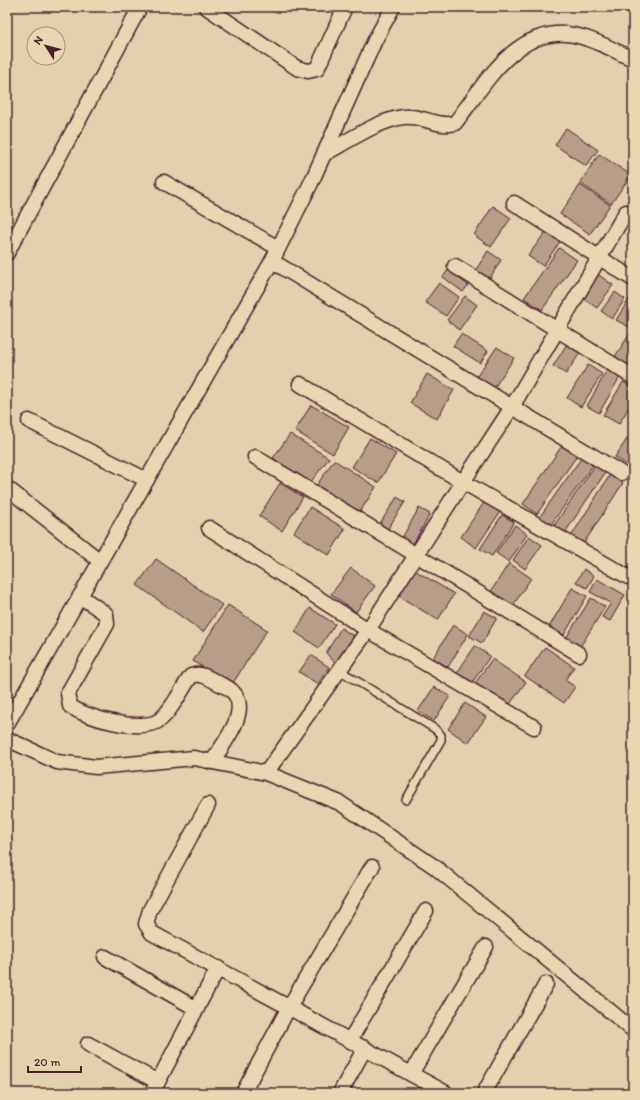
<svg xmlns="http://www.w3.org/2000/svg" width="640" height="1100" font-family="Itim,sans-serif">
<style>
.building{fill:#b79e8a;stroke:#4a1f2b}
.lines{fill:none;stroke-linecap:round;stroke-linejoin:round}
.lane-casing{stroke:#4a1f2b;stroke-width:10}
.street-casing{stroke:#4a1f2b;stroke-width:17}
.lane{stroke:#e9d7b4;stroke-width:7}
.street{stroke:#e9d7b4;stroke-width:14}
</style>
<rect width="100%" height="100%" fill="#e3d0af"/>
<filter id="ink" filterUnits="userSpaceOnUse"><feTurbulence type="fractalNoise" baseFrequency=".025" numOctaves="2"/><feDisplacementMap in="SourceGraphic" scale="8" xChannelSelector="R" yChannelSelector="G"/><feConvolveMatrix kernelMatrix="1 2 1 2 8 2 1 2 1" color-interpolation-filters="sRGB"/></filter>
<g filter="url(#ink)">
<g class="building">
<polygon points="566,128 598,150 586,166 555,145"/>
<polygon points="599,154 631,175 611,204 580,183"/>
<polygon points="580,185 610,205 590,234 560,214"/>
<polygon points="493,206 511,218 491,247 474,235"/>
<polygon points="547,230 561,240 543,266 528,256"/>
<polygon points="559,248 577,260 542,310 524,298"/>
<polygon points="488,251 501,260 487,283 473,274"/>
<polygon points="448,270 468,285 463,292 443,277"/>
<polygon points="596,273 613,285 597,308 580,296"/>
<polygon points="439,283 459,297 446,316 425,302"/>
<polygon points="615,292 625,299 612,319 601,311"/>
<polygon points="633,293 633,321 629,327 616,320"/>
<polygon points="465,296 477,305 459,330 447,320"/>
<polygon points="633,329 633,360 628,367 614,358"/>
<polygon points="461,334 488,351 480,363 453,346"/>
<polygon points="567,344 580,353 566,374 553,366"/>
<polygon points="497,347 514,358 494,388 477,376"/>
<polygon points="588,365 602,374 581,407 567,398"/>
<polygon points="608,368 621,375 599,413 587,406"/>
<polygon points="427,374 454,390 437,419 410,403"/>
<polygon points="623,382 633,388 633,400 619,424 603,415"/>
<polygon points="311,405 349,427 333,454 295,431"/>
<polygon points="633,430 633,469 615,457"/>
<polygon points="290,434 329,458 310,483 273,458"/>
<polygon points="370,438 396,454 378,483 352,467"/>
<polygon points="563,444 578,454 537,514 523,504"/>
<polygon points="582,457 593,465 550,526 539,518"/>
<polygon points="334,460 376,487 359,513 317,485"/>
<polygon points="596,464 605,473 564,534 553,527"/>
<polygon points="610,475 623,483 582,546 570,538"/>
<polygon points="280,483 303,497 282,531 259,516"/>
<polygon points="397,497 405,502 387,530 379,525"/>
<polygon points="485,501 500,512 476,548 461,537"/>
<polygon points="310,507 345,529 329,555 294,532"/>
<polygon points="419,508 430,514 413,544 402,538"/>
<polygon points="502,515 514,522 492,556 480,549"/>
<polygon points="515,525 527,534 509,562 496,553"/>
<polygon points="529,536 542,545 525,569 513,560"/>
<polygon points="156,559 222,605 203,632 137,585"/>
<polygon points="509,563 531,578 512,607 490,593"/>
<polygon points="351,568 375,586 356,612 331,594"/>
<polygon points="413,569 454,594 438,620 397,595"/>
<polygon points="584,569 594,576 587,588 576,582"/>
<polygon points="597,579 625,595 610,621 602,617 611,603 590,592"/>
<polygon points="572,588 587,596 564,635 549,627"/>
<polygon points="591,598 605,607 580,647 566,638"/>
<polygon points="228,605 267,630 231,686 193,661"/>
<polygon points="310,608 335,624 319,648 295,632"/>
<polygon points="484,611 497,618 482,643 469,636"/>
<polygon points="453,625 468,634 448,667 433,658"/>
<polygon points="341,628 355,637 337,665 326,653"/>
<polygon points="475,646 490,656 472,683 457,673"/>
<polygon points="545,647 574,667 565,680 575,687 564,703 525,676"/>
<polygon points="311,655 329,667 318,684 299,672"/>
<polygon points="492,659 526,682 507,708 474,685"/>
<polygon points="434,687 450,696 434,721 418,711"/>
<polygon points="465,703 486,717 468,743 448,729"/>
</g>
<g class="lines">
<g class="lane-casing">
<polyline id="lane" points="339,670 435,729 441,735 441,740 406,800"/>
</g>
<g class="street-casing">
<g id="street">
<polyline points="206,7 297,68 308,71 317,69 345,7"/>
<path d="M324,154C347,142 378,120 404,117C422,115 438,128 455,123C484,86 513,30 567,34C589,36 613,50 633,59"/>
<polyline points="164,182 278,248"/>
<polyline points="514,203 633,279"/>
<polyline points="7,253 140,7"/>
<polyline points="272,261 621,473"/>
<polyline points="455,266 633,377"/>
<polyline points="300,384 463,482 628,577"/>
<polyline points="29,421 147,480"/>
<polyline points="255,457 579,654"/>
<polyline points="7,488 100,561"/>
<polyline points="209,528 368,630 534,727"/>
<path d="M80,596L106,614L107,624L68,693L70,706C86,718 144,734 161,719C174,707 181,690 191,676C202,672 210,679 220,684C224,686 230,688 233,692C251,711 223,744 212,762"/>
<polyline points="7,724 272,261 311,183 375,40 393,7"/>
<polyline points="7,739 57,762 96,767 194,758 266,773 340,803 435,867 633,1030"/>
<polyline points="266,773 368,630 463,482 512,407 626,212"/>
<polyline points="208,805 150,910 146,924 152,933 446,1093"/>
<polyline points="105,957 197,1009"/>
<polyline points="350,1040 426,911"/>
<polyline points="88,1044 158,1082"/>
<polyline points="411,1074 486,947"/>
<polyline points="152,1093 218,968"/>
<polyline points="243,1093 289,1007 372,867"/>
<polyline points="340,1093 365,1048"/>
<polyline points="484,1093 546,984"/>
</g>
</g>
<use href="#lane" class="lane"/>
<use href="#street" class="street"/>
</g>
</g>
<rect width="640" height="1100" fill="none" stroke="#e9d7b4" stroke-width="24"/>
<rect x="12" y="12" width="616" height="1076" fill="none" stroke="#4a1f2b" stroke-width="1.5" filter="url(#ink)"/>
<g transform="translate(46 46) rotate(306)"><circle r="19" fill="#e9d7b4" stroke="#a98d7d"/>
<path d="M0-3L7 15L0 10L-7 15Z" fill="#4a1f2b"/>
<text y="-6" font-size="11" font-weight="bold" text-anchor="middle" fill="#4a1f2b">N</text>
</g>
<path d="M28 1066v6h53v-6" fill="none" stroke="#4a1f2b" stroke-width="2"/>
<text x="34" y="1066" font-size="12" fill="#4a1f2b" stroke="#e9d7b4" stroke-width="3" paint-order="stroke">20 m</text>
</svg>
